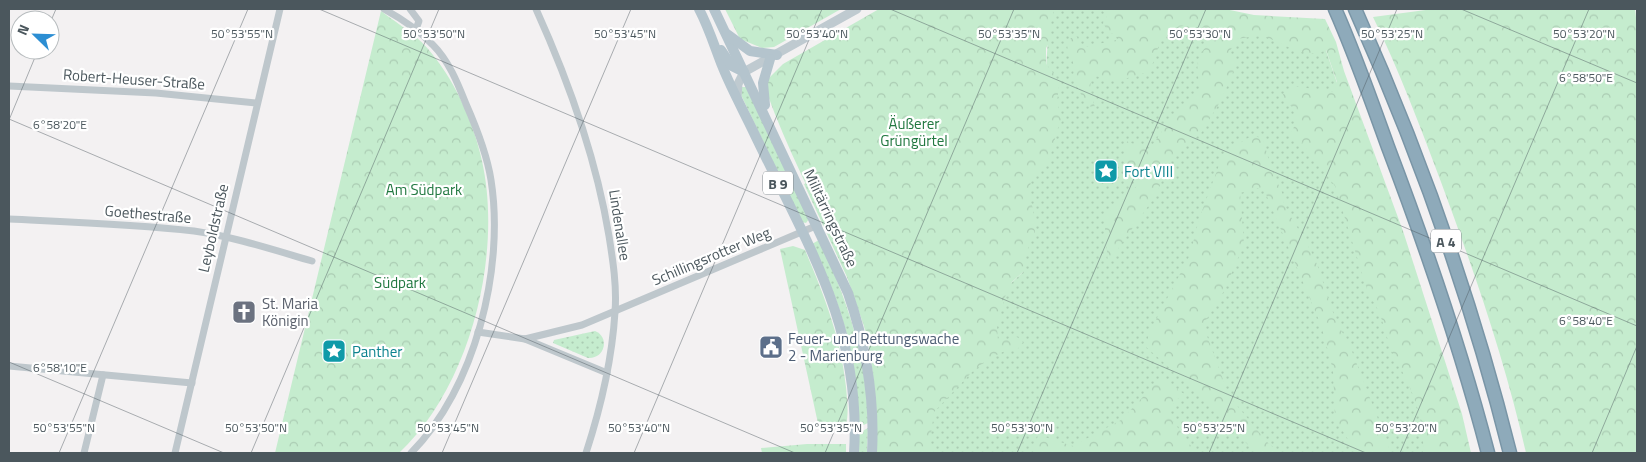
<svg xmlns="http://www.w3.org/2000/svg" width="1646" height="462" font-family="'Titillium Web',sans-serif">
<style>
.grass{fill:url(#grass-dots)}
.forest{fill:url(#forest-crowns)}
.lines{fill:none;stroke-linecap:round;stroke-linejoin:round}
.highway-casing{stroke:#7995a6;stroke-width:15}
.street{stroke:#bec7cc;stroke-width:7}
.secondary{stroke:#bfcad0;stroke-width:9}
.primary{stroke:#b4c4cd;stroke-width:10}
.highway{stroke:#8eaaba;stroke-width:12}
.ticks{fill:none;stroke:#4b575d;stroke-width:1;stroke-opacity:0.45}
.labels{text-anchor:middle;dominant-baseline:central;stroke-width:4.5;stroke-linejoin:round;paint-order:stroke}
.shield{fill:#fff;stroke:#81898e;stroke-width:1}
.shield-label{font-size:14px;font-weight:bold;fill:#4b575d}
.street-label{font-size:15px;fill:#4b575d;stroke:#fff}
.park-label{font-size:15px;fill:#217840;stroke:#fff}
.culture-label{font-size:15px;fill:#0d838f;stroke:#fff;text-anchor:start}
.worship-label{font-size:15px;fill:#5b616d;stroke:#fff;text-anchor:start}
.service-label{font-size:15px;fill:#4e5e75;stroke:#fff;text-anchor:start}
.ticks-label{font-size:12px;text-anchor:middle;fill:#4b575d;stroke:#fff;stroke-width:4.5;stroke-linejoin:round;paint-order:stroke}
</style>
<defs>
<pattern id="grass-dots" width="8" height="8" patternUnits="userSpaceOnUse" patternTransform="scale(1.25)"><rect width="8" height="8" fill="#c5ecce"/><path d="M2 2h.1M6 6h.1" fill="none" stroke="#abccb3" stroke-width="1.8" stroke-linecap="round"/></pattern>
<pattern id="forest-crowns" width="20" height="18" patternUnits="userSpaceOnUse" patternTransform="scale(1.25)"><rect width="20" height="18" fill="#c5ecce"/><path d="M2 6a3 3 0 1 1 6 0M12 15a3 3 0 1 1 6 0" fill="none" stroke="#abccb3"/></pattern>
</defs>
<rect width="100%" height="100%" fill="#f3f1f2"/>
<g class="grass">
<polygon points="1050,9 1180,9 1318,27 1463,453 902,453 877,409 870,352 864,326 847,277 804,184 815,181 995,331 1007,287 1023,272 1025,193 1046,68"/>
<polygon points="742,87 746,87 809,219 806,223 802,222 741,95"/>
<path d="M819,240C847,298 867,358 868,423L859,427C858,359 842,304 812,244Z"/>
<path d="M595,331C610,337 605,359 588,358L553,343L554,340Z"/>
<polygon points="868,428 867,453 859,453 859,433"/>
</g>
<g class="forest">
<polygon points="725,9 841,9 774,47 762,48 740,39"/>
<path d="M879,9H1057L1054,10L1051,23V40L1046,48V64L1054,74L1059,86L1057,102L1062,121L1058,128L1050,157L1032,179L1028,192L1033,209L1035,233L1025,255L1026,263L1023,272L1012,282L1005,297L997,326L998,341L1017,337L1023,342L1017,350H1007L988,359L972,372L934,412L929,449L936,453H877C877,410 876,367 864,325C841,245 795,172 767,93V80L783,64Z"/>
<path d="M1101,9H1225L1254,15L1325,19L1336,42L1344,71L1403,231L1462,414L1471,453H1423C1425,423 1415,396 1401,369C1398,363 1394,358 1392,352C1385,334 1382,310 1369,296L1335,186L1302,143L1291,140V132L1297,122L1292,107L1280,97L1294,86L1332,92L1337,82L1326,50C1305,61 1285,43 1265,37C1257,35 1245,38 1237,39L1230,51L1236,66L1220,102L1201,133L1170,160L1156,195L1108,263L1104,217L1141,182L1144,172H1131C1124,161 1125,153 1126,141L1149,150L1174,114L1200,88C1197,70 1194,58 1208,45L1202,32L1195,25C1146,25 1165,63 1144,73C1137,76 1121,80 1114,80C1107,80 1098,76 1091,75L1090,92L1095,107L1087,106L1073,79L1074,68L1072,59L1068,55L1067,42L1071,38L1077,37L1081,48L1120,39L1107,30L1103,23L1107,16Z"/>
<path d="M1433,9H1635L1637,26V453H1526C1505,360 1474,271 1441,182C1420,126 1399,70 1373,17Z"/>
<path d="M381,11C398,24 420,37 433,55C457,85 474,124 482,161C503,255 470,387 399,453H275Z"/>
<path d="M1253,135L1263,139L1271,168L1283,195L1284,204C1294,224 1307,241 1316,262C1326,287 1332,320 1348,341L1391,453H1356L1335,418L1333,370L1321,325L1263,187L1240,193L1244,244L1224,291L1203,325L1229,396L1268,443L1282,453H1256L1195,390L1146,347L1149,333L1190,255L1199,219L1221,160L1225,152Z"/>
<path d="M793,246L805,250C824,295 841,338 846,387C847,400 849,412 846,425L819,428L780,249Z"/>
<polygon points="1161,378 1184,394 1175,401 1170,410 1173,421 1196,453 1033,453 1038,435 1073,446 1121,420"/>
<polygon points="807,444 846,444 846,453 762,453 761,448"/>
</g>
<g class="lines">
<g class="highway-casing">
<g id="highway">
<path d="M1335,9C1355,54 1371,100 1388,147C1426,247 1461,349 1488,453"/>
<path d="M1355,9C1419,152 1472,301 1510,453"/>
</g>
</g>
<g class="street">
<path d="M384,9C402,19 419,30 433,45C449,61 458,84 466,104C477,129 487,154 491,180C505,268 475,389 411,453"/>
<polyline points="410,9 419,21 416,29"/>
<path d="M536,9C569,82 596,157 609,236C613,261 617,287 615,312C612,360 601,407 586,453"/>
<polyline points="9,86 156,93 257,103"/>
<path d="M9,219C71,222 133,224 194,231C235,237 274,250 312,261"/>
<polyline points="478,332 525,339 582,325 818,225"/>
<polyline points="525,339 607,373"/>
<polyline points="9,366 192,383"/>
<polyline points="84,453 103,375"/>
<polyline points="175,453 280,9"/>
</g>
<polyline class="secondary" points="737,97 738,84 744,72 857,9"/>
<g class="primary">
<path d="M699,9C709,28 715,48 723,68C732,90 744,112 754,133C806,242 862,328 854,453"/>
<path d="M714,9L848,293C866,345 875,398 872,453"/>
<polyline points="727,34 750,51 777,55"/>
<polyline points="721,50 732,66 744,72"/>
<polyline points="765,105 763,83 770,59"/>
</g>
<use href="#highway" class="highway"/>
</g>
<path class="ticks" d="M319,9L1366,453M890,9L1637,326M1461,9L1637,83M50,23L56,9M9,119L795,453M9,120L38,50M9,362L224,453M59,453L248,9M251,453L439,9M442,453L631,9M634,453L822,9M825,453L1014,9M1017,453L1206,9M1209,453L1397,9M1400,453L1589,9M1592,453L1637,346"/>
<defs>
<g id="sight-square" transform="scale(1.25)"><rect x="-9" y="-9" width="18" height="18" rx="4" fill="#0f9aa8" stroke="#fff"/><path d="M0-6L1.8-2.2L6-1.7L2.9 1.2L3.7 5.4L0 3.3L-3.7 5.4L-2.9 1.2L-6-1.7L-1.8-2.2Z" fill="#fff"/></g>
<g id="church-square" transform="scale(1.25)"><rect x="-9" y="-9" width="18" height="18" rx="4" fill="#6b7280" stroke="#fff"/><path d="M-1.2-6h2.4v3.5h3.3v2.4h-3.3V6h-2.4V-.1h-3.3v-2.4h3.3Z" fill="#fff"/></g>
<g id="civic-square" transform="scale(1.25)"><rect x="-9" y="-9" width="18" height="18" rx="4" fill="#5c6f8a" stroke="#fff"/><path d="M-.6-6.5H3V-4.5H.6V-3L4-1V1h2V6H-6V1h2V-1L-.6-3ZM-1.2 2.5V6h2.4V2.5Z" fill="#fff"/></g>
</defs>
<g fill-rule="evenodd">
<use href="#sight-square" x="1106" y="171"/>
<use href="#church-square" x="244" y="312"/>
<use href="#civic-square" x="771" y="347"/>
<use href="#sight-square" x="334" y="351"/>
</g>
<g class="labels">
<g class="shield">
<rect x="763" y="171.5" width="30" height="23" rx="4"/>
<rect x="1431" y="229.5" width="30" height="23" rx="4"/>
</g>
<g class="shield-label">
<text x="778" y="183">B 9</text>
<text x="1446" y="241">A 4</text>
</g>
<g class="street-label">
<text transform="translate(134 79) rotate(4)">Robert-Heuser-Straße</text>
<text transform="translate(148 214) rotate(5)">Goethestraße</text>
<text transform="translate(831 218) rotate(65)">Militärringstraße</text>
<text transform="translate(620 225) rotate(81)">Lindenallee</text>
<text transform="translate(213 228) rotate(-77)">Leyboldstraße</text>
<text transform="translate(711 256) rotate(-23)">Schillingsrotter Weg</text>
</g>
<g class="park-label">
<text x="914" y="123">Äußerer<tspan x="914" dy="17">Grüngürtel</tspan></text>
<text x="424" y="189">Am Südpark</text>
<text x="400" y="282">Südpark</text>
</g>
<g class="culture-label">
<text x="1124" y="171">Fort VIII</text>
<text x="352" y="351">Panther</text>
</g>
<g class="worship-label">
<text x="262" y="303">St. Maria<tspan x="262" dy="17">Königin</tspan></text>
</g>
<g class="service-label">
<text x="788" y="338">Feuer- und Rettungswache<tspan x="788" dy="17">2 - Marienburg</tspan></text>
</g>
</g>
<g class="ticks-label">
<text x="242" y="38">50°53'55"N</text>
<text x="434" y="38">50°53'50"N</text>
<text x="817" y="38">50°53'40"N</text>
<text x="1584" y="38">50°53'20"N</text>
<text x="625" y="38">50°53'45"N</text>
<text x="1009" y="38">50°53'35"N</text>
<text x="1200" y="38">50°53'30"N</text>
<text x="1392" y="38">50°53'25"N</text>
<text x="1586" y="82">6°58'50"E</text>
<text x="60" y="129">6°58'20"E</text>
<text x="1586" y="325">6°58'40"E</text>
<text x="60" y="372">6°58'10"E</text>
<text x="64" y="432">50°53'55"N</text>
<text x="256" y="432">50°53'50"N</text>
<text x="448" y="432">50°53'45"N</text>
<text x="639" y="432">50°53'40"N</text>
<text x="831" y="432">50°53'35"N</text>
<text x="1022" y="432">50°53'30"N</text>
<text x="1214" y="432">50°53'25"N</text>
<text x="1406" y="432">50°53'20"N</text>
</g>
<rect width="1646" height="462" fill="none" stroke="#4b575d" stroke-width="20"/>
<g transform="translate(35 35) rotate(293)"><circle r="24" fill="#ffffff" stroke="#b7bcbe"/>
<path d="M0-4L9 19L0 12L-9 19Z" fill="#2c8ed3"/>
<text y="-8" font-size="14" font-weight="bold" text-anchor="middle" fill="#4b575d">N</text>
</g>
</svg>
